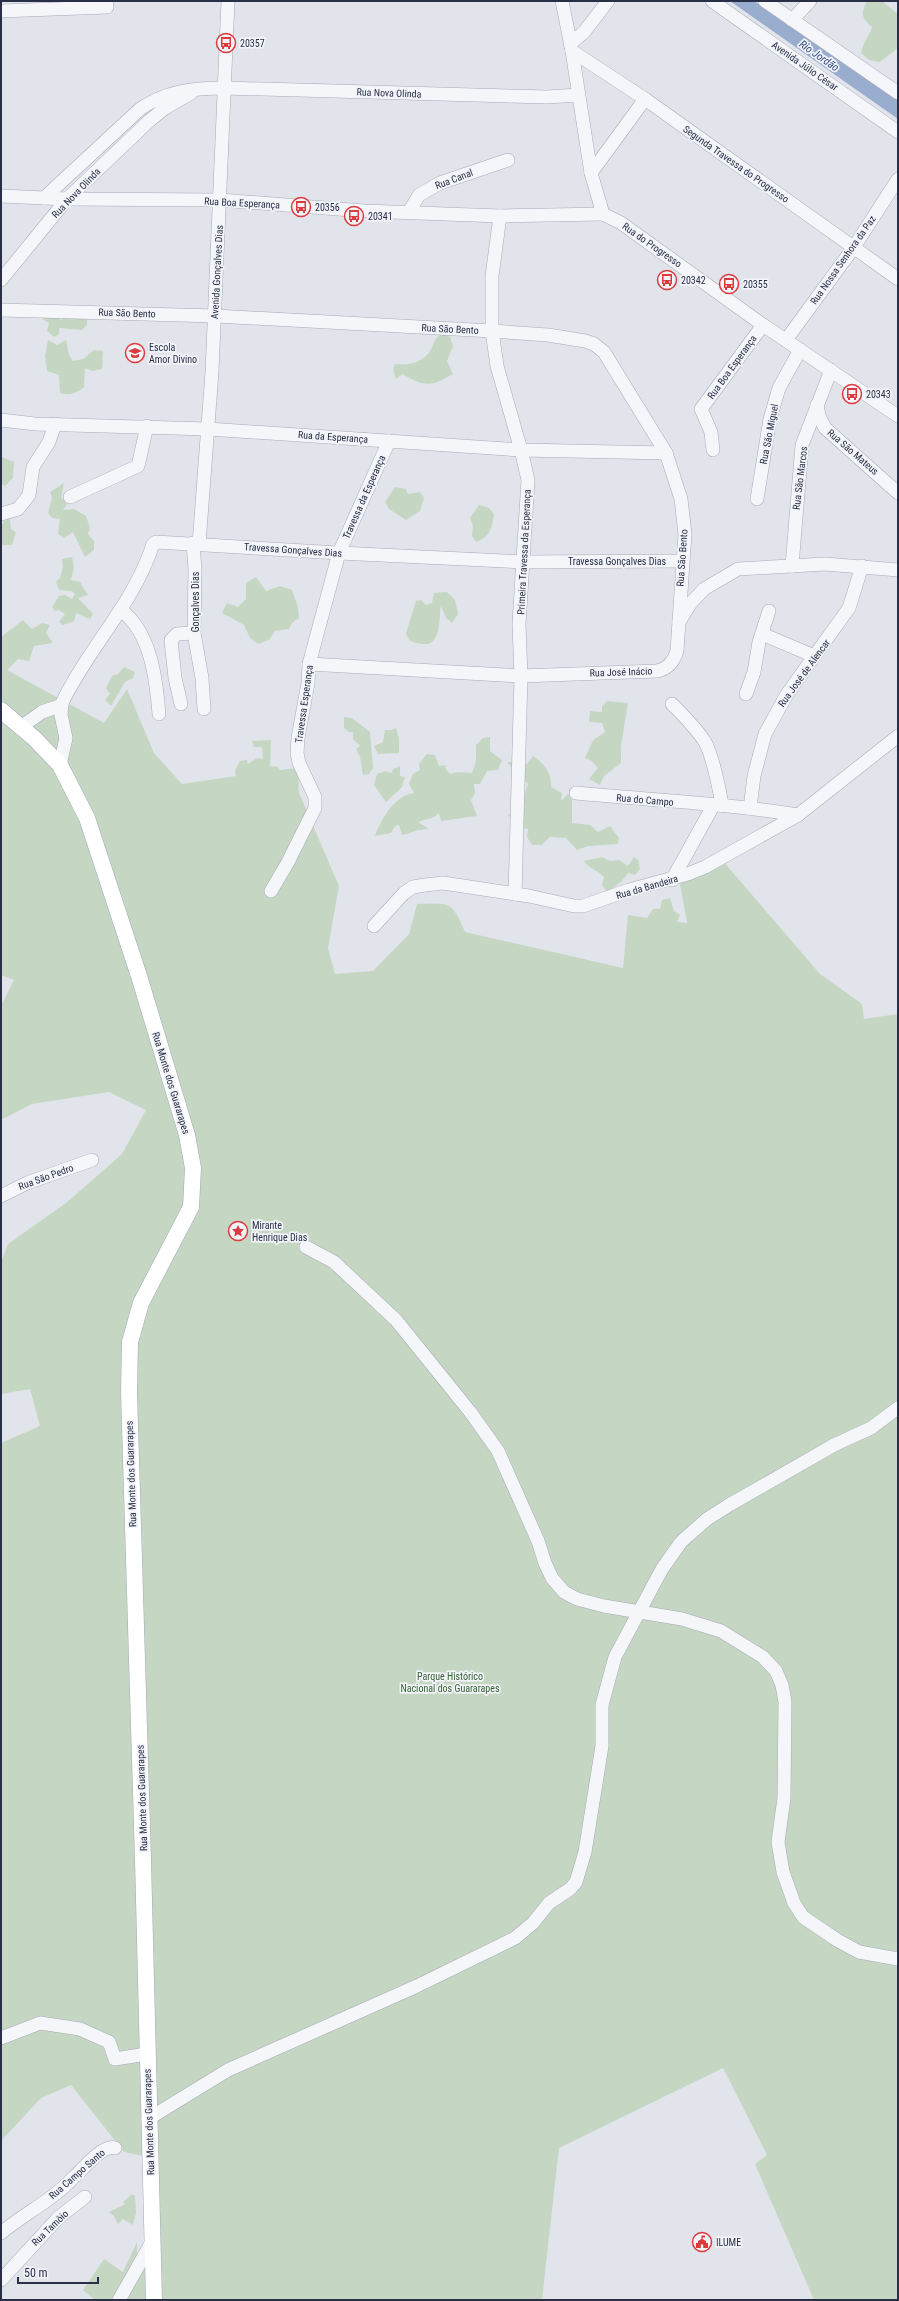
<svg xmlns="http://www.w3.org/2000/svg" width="899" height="2301" font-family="'Roboto Condensed',sans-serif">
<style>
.green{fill:#c5d7c2}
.water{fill:#99adcf}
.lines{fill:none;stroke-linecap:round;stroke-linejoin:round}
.minor-casing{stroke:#a6aab7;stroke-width:14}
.major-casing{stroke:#a0a7b9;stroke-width:17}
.minor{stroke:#f5f6f9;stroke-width:13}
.major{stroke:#fff;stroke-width:16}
.labels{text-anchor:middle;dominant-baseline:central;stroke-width:3.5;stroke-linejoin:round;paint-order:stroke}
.poi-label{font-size:10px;fill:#282f46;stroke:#f2f4f9;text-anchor:start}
.street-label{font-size:10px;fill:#282f46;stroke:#f2f4f9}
.park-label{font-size:10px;fill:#366333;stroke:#f2f4f9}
.water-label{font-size:11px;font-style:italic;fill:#2d477f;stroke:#f2f4f9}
</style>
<rect width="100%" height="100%" fill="#e2e4ec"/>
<g class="green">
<path d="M867,1H882L898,14V48L880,62L869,60L861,53C863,42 869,37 872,27C861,18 861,13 867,1Z"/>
<polygon points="54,315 61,320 65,317 87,318 87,325 82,330 59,328 59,334 54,337 47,331 49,323 42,319"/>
<path d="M442,333L450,337L453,346L447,361L453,374C431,387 425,387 402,374L396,379L393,370L395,364C407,365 419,364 428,354C434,347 432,340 442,333Z"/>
<path d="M48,340L57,345L66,340L69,355L73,361L83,359L94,350L103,351L102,369L92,371L85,368L84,387C77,393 70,396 60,393L59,375L47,371L45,356Z"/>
<polygon points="2,457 14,462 13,478 5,486 1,484"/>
<polygon points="64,483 61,498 67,504 63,510 74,509 86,516 90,528 88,534 94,541 94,550 85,557 73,532 64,538 58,534 60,519 52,518 48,513 52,498 50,492"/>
<polygon points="395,487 406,489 408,494 420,492 424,498 420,511 406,520 389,509 385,502"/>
<path d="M479,505L489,508L494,514C492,528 490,537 476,542L472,536L473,526L470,518Z"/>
<polygon points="10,519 11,529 16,532 12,545 2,545 1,527 4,521"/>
<polygon points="72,557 74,568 71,580 80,582 88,595 78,598 93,614 90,619 76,613 74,621 63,625 59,622 65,614 59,610 55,611 52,607 59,596 65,595 72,599 75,594 72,591 59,590 56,582 60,578 63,567 62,559"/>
<polygon points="256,577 266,591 280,586 292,590 298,607 299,618 292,623 289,629 275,631 269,640 258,644 250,638 244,625 222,613 227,603 238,607 246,599 246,583"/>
<path d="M447,592L455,600L458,614L452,623L446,618L441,606C438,628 441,655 409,640L406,633L416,601L421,600L426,605L432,603L434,593Z"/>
<path d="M23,620L32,629L42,623L50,625L46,633L53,643L34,646L29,661L18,659L7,670L104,723L127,689L154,753L182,784L236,776L235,771L240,761L247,760L248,764L257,758L263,759L262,747H254L252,741L271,740L270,766L278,767L280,770L298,768L299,793L339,886L328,948L335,974L373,971L409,934L417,904C450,903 452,901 465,932L623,968L628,915L647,918L653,909H660L662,900L670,898L674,911L680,915L677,922L687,923L679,878L722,860L820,974L862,1004L864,1019L898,1014V2300H814L755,2164L767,2155L723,2068L559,2148L542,2300H95L83,2290L104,2259L123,2272L137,2242V2269L153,2238L149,2157L124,2152L71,2085L41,2098L1,2141V1443L40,1426L30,1389L1,1394V1262L8,1244L66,1203L122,1154L146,1110L109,1092L32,1104L1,1120V1006L14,980L1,975V637Z"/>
<polygon points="124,667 135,672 133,678 125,682 111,706 105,700 110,694 106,688 112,676 118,674"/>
<polygon points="607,701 628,703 621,746 621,763 604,776 600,785 589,779 598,768 592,761 585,758 593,740 605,732 602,723 589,722 590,711 602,712 602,706"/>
<polygon points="344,717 352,718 370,732 373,768 369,774 363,775 360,757 356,749 360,746 353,739 353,732 349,732 344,728"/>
<polygon points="396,728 399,738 399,753 378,754 374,746 383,742 385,730 391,730"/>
<path d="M490,737V751L502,760L498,770L487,771L480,784H474L475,793L471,800L477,816L441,821L439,813L434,817L418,822L429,829C418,829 412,833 402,835L399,825L395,826L391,833L375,836C381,819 395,795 414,793L409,784L413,774L420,770L419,764L427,754L435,755L439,766L446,765L445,768L450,774L458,772L472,773L476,761V745L483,738Z"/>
<path d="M533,756C545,764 552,774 551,787L562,793L561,801L568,794L572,800V823L590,825L598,832L610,826L619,838L618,844L588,846L577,850L566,838L550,837L542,845H532L527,837L528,829L519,828L508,815L526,806L518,804L523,798L528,784L507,762L527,764Z"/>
<polygon points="400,766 400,776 405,777 402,787 386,802 374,785 377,774 385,771 392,773 393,769"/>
<path d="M602,857L610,861L619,860L628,866L634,857L638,860L640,869L635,875L628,873L622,881L607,892L602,885L604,877C597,870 588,868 584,861Z"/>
<polygon points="132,2194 135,2196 136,2213 133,2225 123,2219 118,2224 114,2216 109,2212 125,2204 123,2202"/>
</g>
<polygon class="water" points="730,1 754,1 898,99 898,119"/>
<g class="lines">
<g class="minor-casing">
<g id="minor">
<polyline points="562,1 572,51 591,173 603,214 621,223 763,325 898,416"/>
<polyline points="712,1 898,132"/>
<polyline points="765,1 898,93"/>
<polyline points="1,11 107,7 106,1"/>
<polyline points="792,20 810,1"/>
<polyline points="570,44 584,32 608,1"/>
<polyline points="572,51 645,99 898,279"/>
<polyline points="591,173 645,99"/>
<polyline points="1,196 67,199 220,200 364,211 500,216 603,214"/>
<path d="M44,198L140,109C166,91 193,88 224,88L547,97L578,95"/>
<polyline points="409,212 419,195 440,183 508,160"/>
<polyline points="500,216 492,276 492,331 497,366 521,450 528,480 519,624 521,676 515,894"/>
<polyline points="1,280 67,199 149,121 165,108 191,93"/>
<path d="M1,310L215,316L492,331L548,335L585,341L594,344L604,352L666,453L681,499L685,534L677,651C674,661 668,669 657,671L521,676L309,664"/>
<polyline points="786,340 854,247 898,179"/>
<polyline points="817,405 819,416 825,428 898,493"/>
<polyline points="1,420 35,424 208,429 521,450 666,453"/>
<polyline points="713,450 711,432 701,409 763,325"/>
<polyline points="70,497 138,466 147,426"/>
<polyline points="757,499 770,419 779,388 800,350"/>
<polyline points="1,514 18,509 29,495 33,467 49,442 55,424"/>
<polyline points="193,543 195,570 194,633 202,678 204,709"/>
<polyline points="199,544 212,372 228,1"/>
<polyline points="792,566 802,445 831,370"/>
<path d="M121,610C151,633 156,678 159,714"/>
<polyline points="679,622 690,604 704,589 738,569 825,564 898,570"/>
<polyline points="762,634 814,656"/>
<polyline points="746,694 754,672 759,642 769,611"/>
<polyline points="181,704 175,678 171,640 177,634 194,633"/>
<path d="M672,704C684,716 696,728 705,742C712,754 720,791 722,806"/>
<polyline points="21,727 42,712 62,705"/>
<path d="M60,765L66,738L61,715L62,703C88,648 134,604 153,544L156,542L339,553L523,562L681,561"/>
<path d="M576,793C650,800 724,803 798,815"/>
<polyline points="750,808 754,776 765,734 787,694 849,608 862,566"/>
<polyline points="672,880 713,806"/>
<polyline points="271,891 288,862 315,808 315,797 299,763 297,753 298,738 308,683 309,664 339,553 389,441"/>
<polyline points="374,926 404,893 413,887 425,885 443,883 529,896 574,906 583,906 629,890 688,874 705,867 798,815 898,736"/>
<polyline points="1,1196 27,1183 92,1160"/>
<polyline points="306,1247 334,1262 396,1320 471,1413 498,1451 538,1541 545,1563 552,1578 564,1592 577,1599 604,1606 682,1619 721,1631 763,1657 776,1671 782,1685 785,1702 784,1798 778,1842 783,1872 794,1903 803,1917 837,1940 859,1952 898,1959"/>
<polyline points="1,2038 40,2023 80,2029 109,2042 115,2059 147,2054"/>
<polyline points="148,2119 228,2070 417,1986 515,1938 533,1923 549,1903 570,1889 576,1882 585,1852 602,1746 602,1705 615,1657 662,1569 681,1542 707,1519 729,1505 834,1445 871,1428 898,1408"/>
<path d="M1,2233C25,2213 53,2200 74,2177C83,2169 103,2144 115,2148"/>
<polyline points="1,2280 59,2217 85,2197"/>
<polyline points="119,2300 153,2240"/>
</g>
</g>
<g class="major-casing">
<polyline id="major" points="1,710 35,739 60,765 87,818 139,976 187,1135 193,1168 191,1207 141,1303 130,1342 129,1392 143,1860 154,2300"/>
</g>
<use href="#minor" class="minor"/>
<use href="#major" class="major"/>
</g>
<defs>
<g id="bus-ring" transform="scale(1)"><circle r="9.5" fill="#f2f4f9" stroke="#dd3a3e" stroke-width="1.5"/><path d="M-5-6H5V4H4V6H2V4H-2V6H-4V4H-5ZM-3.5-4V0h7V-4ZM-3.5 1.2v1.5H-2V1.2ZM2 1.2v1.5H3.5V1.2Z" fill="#dd3a3e"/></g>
<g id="school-ring" transform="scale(1)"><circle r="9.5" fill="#f2f4f9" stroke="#dd3a3e" stroke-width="1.5"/><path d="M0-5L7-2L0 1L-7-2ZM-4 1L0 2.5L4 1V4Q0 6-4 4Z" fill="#dd3a3e"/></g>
<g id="sight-ring" transform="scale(1)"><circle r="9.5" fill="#f2f4f9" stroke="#dd3a3e" stroke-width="1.5"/><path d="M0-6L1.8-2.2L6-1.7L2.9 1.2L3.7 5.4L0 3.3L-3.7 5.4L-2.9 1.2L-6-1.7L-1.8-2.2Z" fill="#dd3a3e"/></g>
<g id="civic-ring" transform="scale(1)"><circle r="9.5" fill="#f2f4f9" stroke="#dd3a3e" stroke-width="1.5"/><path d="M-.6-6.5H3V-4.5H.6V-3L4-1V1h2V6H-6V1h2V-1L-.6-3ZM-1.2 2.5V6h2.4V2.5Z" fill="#dd3a3e"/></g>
</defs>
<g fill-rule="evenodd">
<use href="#bus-ring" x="226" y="43"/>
<use href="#bus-ring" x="301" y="207"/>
<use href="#bus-ring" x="354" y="216"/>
<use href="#bus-ring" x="667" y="280"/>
<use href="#bus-ring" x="729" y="284"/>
<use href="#school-ring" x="135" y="353"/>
<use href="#bus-ring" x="852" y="394"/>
<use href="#sight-ring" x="238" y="1231"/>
<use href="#civic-ring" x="702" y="2242"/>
</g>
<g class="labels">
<g class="poi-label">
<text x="240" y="43">20357</text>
<text x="315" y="207">20356</text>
<text x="368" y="216">20341</text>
<text x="681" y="280">20342</text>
<text x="743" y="284">20355</text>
<text x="149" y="347">Escola<tspan x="149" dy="12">Amor Divino</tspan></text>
<text x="866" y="394">20343</text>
<text x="252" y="1225">Mirante<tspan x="252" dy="12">Henrique Dias</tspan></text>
<text x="716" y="2242">ILUME</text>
</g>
<g class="street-label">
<text transform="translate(805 66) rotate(35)">Avenida Júlio César</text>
<text transform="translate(389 93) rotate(2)">Rua Nova Olinda</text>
<text transform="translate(736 164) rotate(35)">Segunda Travessa do Progresso</text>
<text transform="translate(454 179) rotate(-21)">Rua Canal</text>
<text transform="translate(76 193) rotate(-46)">Rua Nova Olinda</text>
<text transform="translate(242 203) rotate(3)">Rua Boa Esperança</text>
<text transform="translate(652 245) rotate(35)">Rua do Progresso</text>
<text transform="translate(843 260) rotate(-55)">Rua Nossa Senhora da Paz</text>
<text transform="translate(217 272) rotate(-87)">Avenida Gonçalves Dias</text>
<text transform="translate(127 313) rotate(2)">Rua São Bento</text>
<text transform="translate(450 329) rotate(3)">Rua São Bento</text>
<text transform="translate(732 367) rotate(-54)">Rua Boa Esperança</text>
<text transform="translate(769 434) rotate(-79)">Rua São Miguel</text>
<text transform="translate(333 437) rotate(4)">Rua da Esperança</text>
<text transform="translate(853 452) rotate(41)">Rua São Mateus</text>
<text transform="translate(800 478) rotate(-83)">Rua São Marcos</text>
<text transform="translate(364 497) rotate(-66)">Travessa da Esperança</text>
<text transform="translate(293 550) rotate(4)">Travessa Gonçalves Dias</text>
<text transform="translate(524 552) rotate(-87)">Primeira Travessa da Esperança</text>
<text transform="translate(682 558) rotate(-86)">Rua São Bento</text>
<text x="617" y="561">Travessa Gonçalves Dias</text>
<text transform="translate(195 602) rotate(-90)">Gonçalves Dias</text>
<text transform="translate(621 672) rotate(-2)">Rua José Inácio</text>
<text transform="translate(804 673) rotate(-54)">Rua José de Alencar</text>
<text transform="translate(304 704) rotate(-82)">Travessa Esperança</text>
<text transform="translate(645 800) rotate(5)">Rua do Campo</text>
<text transform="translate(647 887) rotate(-16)">Rua da Bandeira</text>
<text transform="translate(171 1083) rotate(73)">Rua Monte dos Guararapes</text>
<text transform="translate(46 1177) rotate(-20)">Rua São Pedro</text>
<text transform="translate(131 1474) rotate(-92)">Rua Monte dos Guararapes</text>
<text transform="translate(142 1798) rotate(-92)">Rua Monte dos Guararapes</text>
<text transform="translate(149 2122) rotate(-92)">Rua Monte dos Guararapes</text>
<text transform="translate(77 2174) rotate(-41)">Rua Campo Santo</text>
<text transform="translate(50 2228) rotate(-44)">Rua Tamôio</text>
</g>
<g class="park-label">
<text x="450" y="1676">Parque Histórico<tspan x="450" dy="12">Nacional dos Guararapes</tspan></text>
</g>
<g class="water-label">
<text transform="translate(819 56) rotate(35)">Rio Jordão</text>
</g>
</g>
<rect width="899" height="2301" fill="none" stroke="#282f46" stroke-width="4"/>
<path d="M18 2277v6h80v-6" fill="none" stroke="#282f46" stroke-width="2"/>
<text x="24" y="2277" font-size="12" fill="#282f46" stroke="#f2f4f9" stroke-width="3" paint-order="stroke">50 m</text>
</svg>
